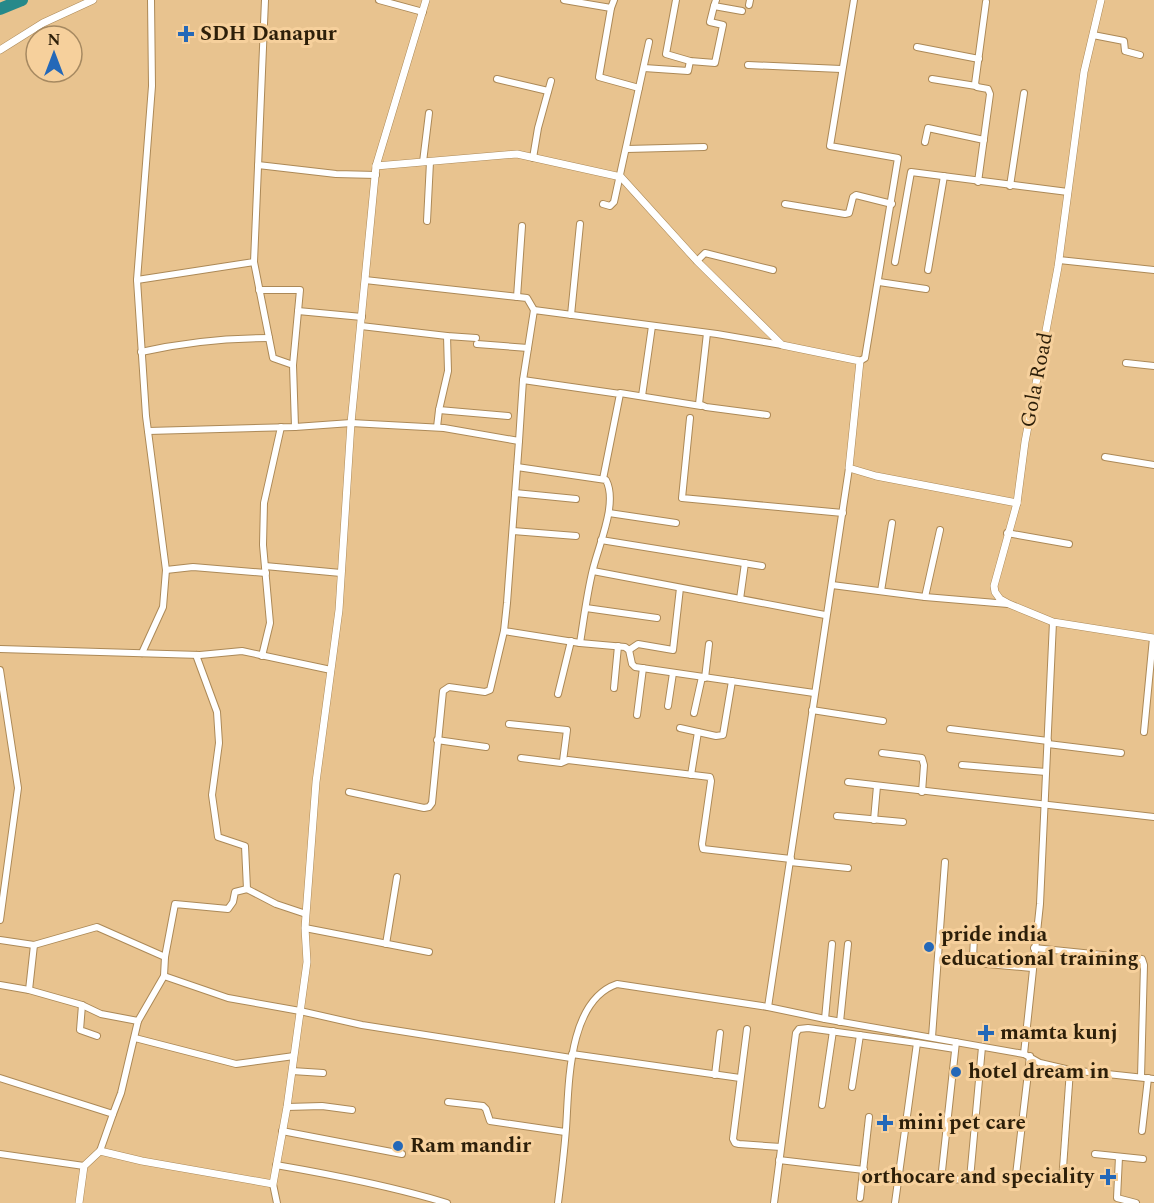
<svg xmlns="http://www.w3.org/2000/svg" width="1154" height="1203" font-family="Spectral,serif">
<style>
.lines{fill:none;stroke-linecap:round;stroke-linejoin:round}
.river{stroke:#26898a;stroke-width:12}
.minor-casing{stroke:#ac8957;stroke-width:8}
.tertiary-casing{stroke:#ac8957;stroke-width:8}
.minor{stroke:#fff;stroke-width:6}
.tertiary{stroke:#fff;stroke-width:7}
.poi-dot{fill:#2468b8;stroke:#f6d09c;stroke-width:2}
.labels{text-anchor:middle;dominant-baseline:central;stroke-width:6;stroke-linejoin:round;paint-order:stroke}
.poi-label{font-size:21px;font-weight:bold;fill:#2d1f09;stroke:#f6d09c;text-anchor:start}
.street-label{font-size:21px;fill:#2d1f09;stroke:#f6d09c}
</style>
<rect width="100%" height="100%" fill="#e8c38f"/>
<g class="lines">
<polyline class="river" points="0,9 22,0"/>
<g class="minor-casing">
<g id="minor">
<polyline points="379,0 423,12"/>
<polyline points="564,0 611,8 614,0"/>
<polyline points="676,0 666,54 690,61 715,63 723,25 710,22 714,6"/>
<polyline points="716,0 714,6 742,11"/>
<polyline points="854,0 830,146 898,158 865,358 860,361"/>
<polyline points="749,5 750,0"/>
<polyline points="611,8 599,77 639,88"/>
<polyline points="1093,35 1124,41 1125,51 1140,55"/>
<polyline points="917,47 979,59"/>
<polyline points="748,65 841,69"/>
<polyline points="644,68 688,71 690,61"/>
<polyline points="497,79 548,91"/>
<polyline points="932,79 976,86"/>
<polyline points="925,142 928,128 984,140"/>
<polyline points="627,149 704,147"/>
<polyline points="533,158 538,128 551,81"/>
<polyline points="423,162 429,113"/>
<polyline points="258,165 336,174 376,175"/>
<polyline points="978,182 990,94 988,89 977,87 975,84 986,2"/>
<polyline points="1010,186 1024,93"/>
<polyline points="603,204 610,206 614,202 649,42"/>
<polyline points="785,204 845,214 849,213 853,197 856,195 892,204"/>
<polyline points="427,221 430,162"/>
<polyline points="1059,260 1154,270"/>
<polyline points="697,261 705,253 773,270"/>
<polyline points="254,262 273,358 293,365 295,427"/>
<polyline points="895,262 911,172 1068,192"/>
<polyline points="928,270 944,176"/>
<polyline points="137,280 254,262 265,0"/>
<polyline points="365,280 527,298 534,310"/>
<polyline points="879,282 926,289"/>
<polyline points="259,290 300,290 293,365"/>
<polyline points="517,297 522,226"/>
<polyline points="298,311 362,317"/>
<polyline points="571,315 580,224"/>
<polyline points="361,326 447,336 476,338"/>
<polyline points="707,333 699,404 706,407 767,415"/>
<polyline points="477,344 528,348"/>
<path d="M141,352C184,342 225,338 269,338"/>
<polyline points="1126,363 1154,366"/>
<polyline points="523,380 620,394 603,479"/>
<polyline points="620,393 701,406"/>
<polyline points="642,396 652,326"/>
<polyline points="439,410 508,416"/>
<polyline points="690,418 682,498 843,513"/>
<polyline points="437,427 439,410 448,371 447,336"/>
<polyline points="148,431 295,427 351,423 444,428 519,441 523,380 534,310 717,334 782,345"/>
<polyline points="1105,457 1154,465"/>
<path d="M517,467L606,480C618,503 599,544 593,569C587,593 584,618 580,643"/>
<polyline points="515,493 576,499"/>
<polyline points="609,513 676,523"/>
<polyline points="513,531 576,536"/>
<polyline points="1007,533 1069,544"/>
<polyline points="601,540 762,566"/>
<polyline points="265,566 341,573"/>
<polyline points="166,570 193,567 266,573"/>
<polyline points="593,571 825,615"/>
<polyline points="832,585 925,597 1008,604"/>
<polyline points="881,591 892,523"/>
<polyline points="925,597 940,530"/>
<polyline points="740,599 745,563"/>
<polyline points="586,608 657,618"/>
<polyline points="504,631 580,643 625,647 629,650 632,664 635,667 814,693"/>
<polyline points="0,649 200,655 242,651 331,670"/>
<polyline points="629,650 638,644 673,650 680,588"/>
<polyline points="142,653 163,607 166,570 146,416 137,280 152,86 151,0"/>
<polyline points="196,655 217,712 219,743 212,795 218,837 245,846 247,889 276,904 306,914"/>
<polyline points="262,656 270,623 263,545 264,503 281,427"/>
<polyline points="0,670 18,788 0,920"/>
<polyline points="705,678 709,644"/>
<polyline points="614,688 618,646"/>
<polyline points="558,694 571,641"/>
<polyline points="668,706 673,673"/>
<polyline points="812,710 883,721"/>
<polyline points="694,713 702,677"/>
<polyline points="637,715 643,668"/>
<polyline points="509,724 567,730 563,761"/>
<polyline points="680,728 716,736 723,735 732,681"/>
<polyline points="950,729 1048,741"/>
<polyline points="1144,732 1153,638"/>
<polyline points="437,740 486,747"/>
<polyline points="1048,744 1121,753"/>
<polyline points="882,753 922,758 924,765 922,792"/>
<polyline points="521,758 561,763 568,760 710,777 711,781 702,844 703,849 791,859"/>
<polyline points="962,765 1046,772"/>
<polyline points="691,775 698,732"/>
<polyline points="848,782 1154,817"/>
<polyline points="349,792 424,808 429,807 432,803 443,691 449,687 485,692 490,690 504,631 507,603 519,441"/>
<polyline points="837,816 903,822"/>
<polyline points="874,820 877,786"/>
<polyline points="790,862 848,868"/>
<polyline points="305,928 429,952"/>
<polyline points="974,937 973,958 976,963 1032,968"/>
<polyline points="0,940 34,945 97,927 165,957 164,976 138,1021"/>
<polyline points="386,944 397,877"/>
<polyline points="34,945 29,990 82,1005 101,1014 138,1021 121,1093 113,1114"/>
<polyline points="1034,948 1142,959 1144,965 1141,1077"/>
<polyline points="165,957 175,904 228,909 233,902 235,892 247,889"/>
<polyline points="164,976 228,998 300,1011 362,1025 571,1058"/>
<polyline points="0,985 29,990"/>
<polyline points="82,1005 80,1030 97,1036"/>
<polyline points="768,1007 849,468"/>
<polyline points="825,1019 832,944"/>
<polyline points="840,1022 848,944"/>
<polyline points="747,1029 733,1139 735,1143 739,1144 781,1147"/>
<polyline points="932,1037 945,862"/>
<polyline points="135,1038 236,1064 294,1056"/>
<polyline points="956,1042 941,1180 970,1179 982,1047"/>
<polyline points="572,1054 740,1078"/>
<polyline points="1024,1054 1040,904 1053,622"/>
<polyline points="292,1071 323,1073"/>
<polyline points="715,1075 720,1033"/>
<polyline points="0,1078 113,1114 100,1151"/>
<polyline points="852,1087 860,1035"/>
<polyline points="448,1102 483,1106 486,1109 490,1121 565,1132"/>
<polyline points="822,1105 833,1031"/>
<polyline points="287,1107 322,1106 352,1110"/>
<polyline points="282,1131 402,1154"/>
<polyline points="1142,1131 1148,1078"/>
<polyline points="0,1154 84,1166"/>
<polyline points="1095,1154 1143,1159"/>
<polyline points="1119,1157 1117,1198 1136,1203"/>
<polyline points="779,1160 864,1170"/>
<path d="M276,1165C334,1175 391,1186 447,1203"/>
<polyline points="1016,1175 1030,1056"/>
<polyline points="1062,1182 1070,1070"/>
<polyline points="273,1184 277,1203"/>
<polyline points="860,1198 869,1117"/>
<path d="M558,1203C561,1179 564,1154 566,1129C569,1087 567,1001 617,984L768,1007L825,1019L1024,1054L1040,1063L1070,1070L1154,1079"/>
<polyline points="774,1203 796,1033 799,1029 808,1028 917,1043"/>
<polyline points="895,1203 917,1043 955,1049"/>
</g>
</g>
<g class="tertiary-casing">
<g id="tertiary">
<polyline points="1101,0 1084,72 1058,267 1025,442 1017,503 994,586 995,592 1000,599 1009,604 1053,622 1154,638"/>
<polyline points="0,50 43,23 93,0"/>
<polyline points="376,166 517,154 621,177 697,261 782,345 860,361 849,468 876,476 1017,503"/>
<polyline points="79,1203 84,1166 100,1151 142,1161 273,1184 287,1107 307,962 305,928 316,782 339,610 351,423 376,166 426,0"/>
</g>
</g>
<use href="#minor" class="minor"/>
<use href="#tertiary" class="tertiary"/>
</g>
<g class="poi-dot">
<path d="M183 25h6v6h6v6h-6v6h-6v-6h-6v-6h6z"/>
<circle cx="929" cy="947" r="6"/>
<path d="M983 1024h6v6h6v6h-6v6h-6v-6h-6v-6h6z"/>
<circle cx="956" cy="1072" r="6"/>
<path d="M882 1114h6v6h6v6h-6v6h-6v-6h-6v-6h6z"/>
<circle cx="398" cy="1146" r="6"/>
<path d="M1105 1168h6v6h6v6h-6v6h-6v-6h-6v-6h6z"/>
</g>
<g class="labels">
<g class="poi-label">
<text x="200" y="34">SDH Danapur</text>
<text x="941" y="935">pride india<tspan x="941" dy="24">educational training</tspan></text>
<text x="1000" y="1033">mamta kunj</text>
<text x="968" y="1072">hotel dream in</text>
<text x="898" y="1123">mini pet care</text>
<text x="410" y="1146">Ram mandir</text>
<text x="1094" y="1177" text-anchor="end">orthocare and speciality</text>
</g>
<g class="street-label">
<text transform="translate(1037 380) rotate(-79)">Gola Road</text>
</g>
</g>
<g transform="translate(54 54)"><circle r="28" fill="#f6d09c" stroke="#a68961" stroke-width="1.5"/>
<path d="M0-4.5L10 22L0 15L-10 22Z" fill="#2468b8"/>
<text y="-9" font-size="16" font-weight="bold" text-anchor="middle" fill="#2d1f09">N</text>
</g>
</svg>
